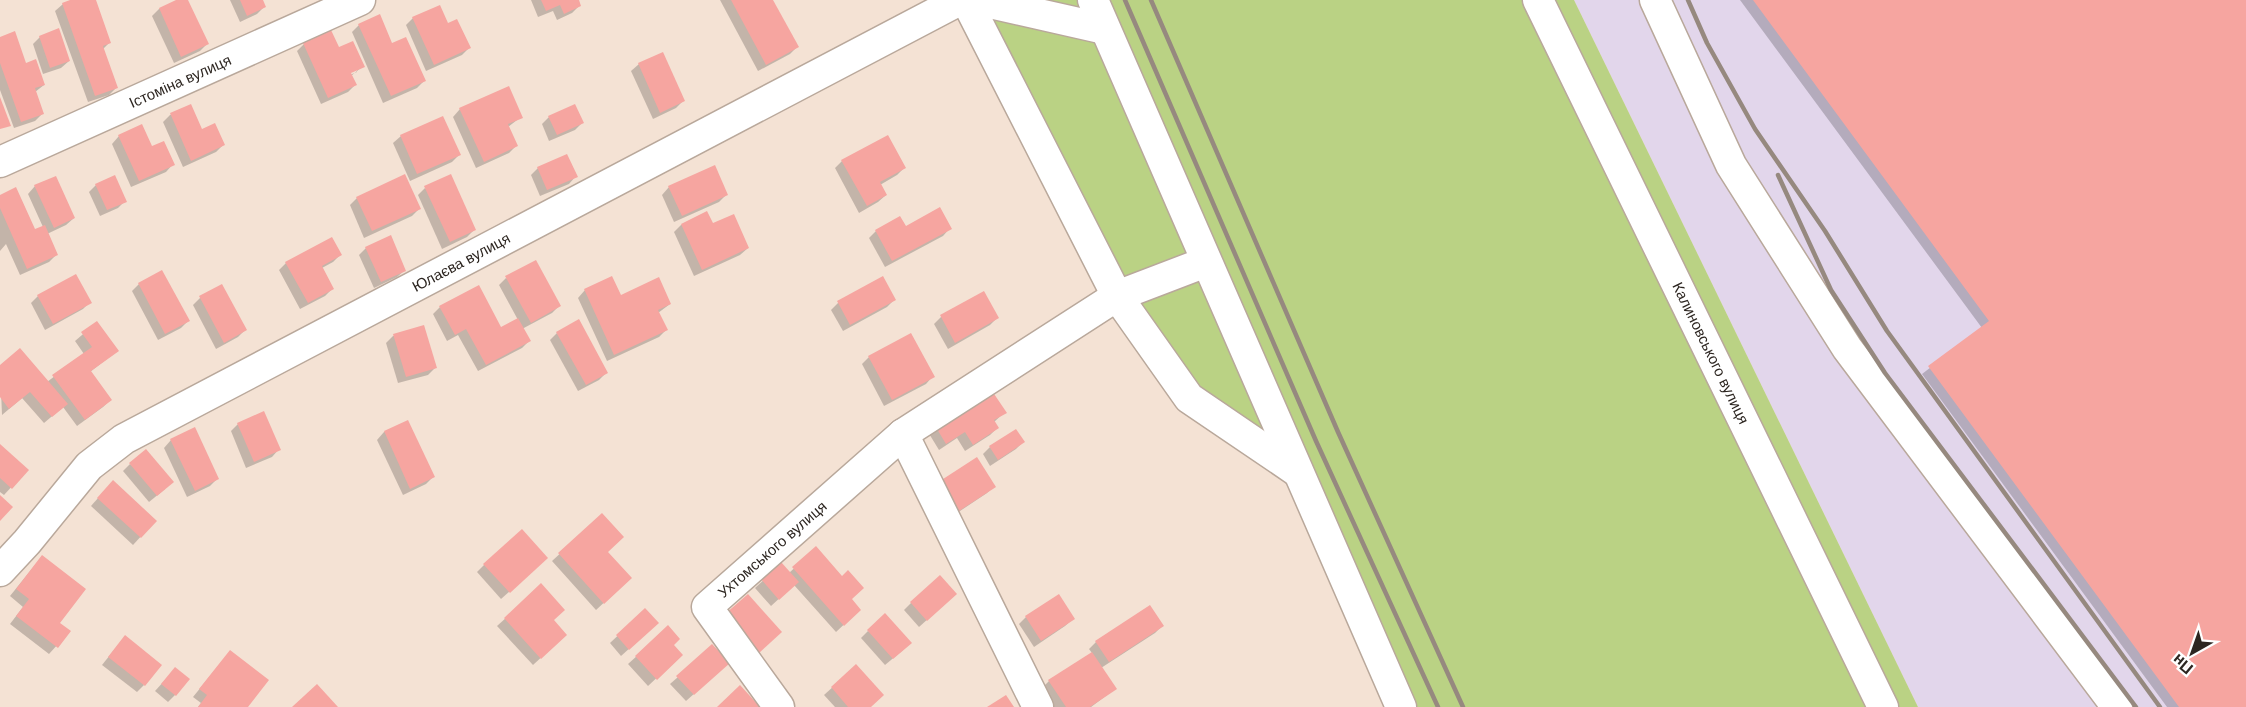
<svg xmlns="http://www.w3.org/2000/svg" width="2246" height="707" font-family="Helvetica,sans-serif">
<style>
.industrial{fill:#e2d6eb}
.green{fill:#bad284}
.shadow{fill:#0003;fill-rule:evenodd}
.building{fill:#f6a5a0}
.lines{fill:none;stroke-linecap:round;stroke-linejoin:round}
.minor-casing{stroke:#b9a89b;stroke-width:33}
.minor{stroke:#fff;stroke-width:30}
.rail{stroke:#96897f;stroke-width:4.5}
.labels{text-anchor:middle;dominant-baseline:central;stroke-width:6;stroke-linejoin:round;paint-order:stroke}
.street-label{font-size:15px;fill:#2d2621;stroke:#fff}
</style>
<rect width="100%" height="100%" fill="#f4e2d4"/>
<polygon class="industrial" points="1574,0 2246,0 2246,707 1918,707"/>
<g class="green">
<polygon points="982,0 1523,0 1867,707 1414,707 1308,467 1197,389 1133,301"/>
<polygon points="1554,0 1574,0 1918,707 1898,707"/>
</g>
<g class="shadow">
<polygon points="75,0 94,0 109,43 103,49 116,88 109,95 88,102 55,11 63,4"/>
<polygon points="180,0 187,0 207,44 200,51 174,63 152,16 159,9"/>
<polygon points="230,0 261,0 264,7 257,14 240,22"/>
<polygon points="531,0 577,0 579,6 572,13 557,20 553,11 538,17"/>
<polygon points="720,0 772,0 797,47 790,54 758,71"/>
<polygon points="1740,0 2246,0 2246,707 2167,707 1922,374 1982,328"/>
<polygon points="413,18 469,48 462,55 426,71 406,25"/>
<polygon points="359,25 392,45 424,81 417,88 383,103 352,32"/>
<polygon points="40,37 69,61 61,68 43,74 33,44"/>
<polygon points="0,38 44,85 35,92 42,114 35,121 14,128 0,90"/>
<path d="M304,44L338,49L363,66L351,76L355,85L348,92L321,104L297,51ZM357,69V72L345,77L344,75Z"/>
<polygon points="639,64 683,101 676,108 653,119 631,71"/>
<polygon points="190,106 202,131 223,145 216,152 183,167 163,122 170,115"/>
<polygon points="460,109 521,117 508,127 516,146 509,153 476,168 453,117"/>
<polygon points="549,117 582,123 575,130 549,141 542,124"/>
<polygon points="119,136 152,148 173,164 166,172 131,187 112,144"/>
<polygon points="401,136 459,155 452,162 410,181 393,143"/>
<polygon points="842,161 904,168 897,175 880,185 886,195 878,202 859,213 835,168"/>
<polygon points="538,168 576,176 569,184 540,196 531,175"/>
<polygon points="96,185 125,201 118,208 100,216 89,192"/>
<polygon points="35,186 74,218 66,225 47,234 56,255 49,262 20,275 6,244 0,251 0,196 34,231 43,227 28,194"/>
<polygon points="669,187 726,195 719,202 674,222 662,195"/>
<polygon points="425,188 474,230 467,237 442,249 418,195"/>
<polygon points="357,198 419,209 412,216 364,238 350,205"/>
<polygon points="681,225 712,225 748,248 740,255 694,276 674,232"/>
<polygon points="905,228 950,228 943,236 885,267 869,238 876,231"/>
<polygon points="366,248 405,270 397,277 374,288 359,255"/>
<polygon points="340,255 333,262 322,268 332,289 325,296 300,309 279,270 286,263"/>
<polygon points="506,278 559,306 552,313 522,329 529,341 522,348 478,371 458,335 447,341 433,314 440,307 501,329 518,320 499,285"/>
<polygon points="139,284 188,321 181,328 158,340 132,291"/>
<polygon points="222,286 245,330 238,337 216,349 193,305 200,298"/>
<polygon points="585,290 670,304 658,313 666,330 659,337 607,361 578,298"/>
<polygon points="38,296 90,302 83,309 45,330 31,303"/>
<polygon points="894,300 887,307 843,331 831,310 838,303"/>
<polygon points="941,317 997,318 990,325 948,349 934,324"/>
<polygon points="96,323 117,351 90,372 110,400 103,407 77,426 63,407 44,423 22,398 2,415 0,367 47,382 84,354 75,341"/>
<polygon points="423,327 435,368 428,375 398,383 386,343 393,336"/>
<polygon points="557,333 606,373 599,380 578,391 550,340"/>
<polygon points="869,357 933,376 926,384 884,406 862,364"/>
<polygon points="1005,412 994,422 997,428 990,435 965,451 957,438 939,450 928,432 935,425"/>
<polygon points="408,422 433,477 426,484 403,495 377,440 384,432"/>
<polygon points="238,424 279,449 272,457 246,468 231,431"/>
<polygon points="171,440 217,479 210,486 187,497 164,448"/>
<polygon points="1023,442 1016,449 990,466 983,454 990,447"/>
<polygon points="0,446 27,470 4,495 0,492"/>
<polygon points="130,464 165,489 149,502 123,471"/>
<polygon points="994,486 987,493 951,517 934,490"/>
<polygon points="106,489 155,521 133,545 91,506"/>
<polygon points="602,515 607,552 623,585 596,610 552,561"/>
<polygon points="816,548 850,600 852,617 836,632 794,585 771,606 755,588 781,564 789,573"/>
<polygon points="35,565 58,623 69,632 49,654 10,624 23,607 10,596"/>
<polygon points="484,565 539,565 501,599 477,572"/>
<polygon points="541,586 558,642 533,665 497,626"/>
<polygon points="948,601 919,627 904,610 911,603"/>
<polygon points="645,610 650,630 621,656 610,643"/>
<polygon points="1026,617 1073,619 1065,626 1034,647 1019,624"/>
<polygon points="1162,626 1155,633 1101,668 1115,689 1091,707 1054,707 1042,688 1049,681 1092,653 1089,649 1096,642"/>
<polygon points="668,628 672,646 681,655 648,686 628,664"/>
<polygon points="868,631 903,650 885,665 861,638"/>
<polygon points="118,645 144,685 137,692 102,665"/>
<polygon points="223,660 246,707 198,707 201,703 193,697"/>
<polygon points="856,666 869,707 835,707 824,695"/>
<polygon points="175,669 175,695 168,702 155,691"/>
<polygon points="721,670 686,701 670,684 678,677"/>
</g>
<g class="building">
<polygon points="70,0 96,0 111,43 103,46 118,88 95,96 62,3"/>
<polygon points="176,0 188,0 209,44 181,57 159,8"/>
<polygon points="240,0 263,0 266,7 247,16"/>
<polygon points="541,0 579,0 581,6 564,14 560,5 546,11"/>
<polygon points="731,0 773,0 799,47 766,65"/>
<polygon points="1753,0 2246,0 2246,707 2179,707 1928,366 1989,321"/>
<polygon points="440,5 448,23 457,19 471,48 434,65 412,17"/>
<polygon points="380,14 392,43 406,37 426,81 391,96 358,24"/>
<polygon points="59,28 70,61 50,68 39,36"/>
<polygon points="331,30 339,47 353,41 365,67 351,73 357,85 328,98 303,43"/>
<polygon points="15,31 26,63 36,59 45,85 35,88 44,114 21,122 0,63 0,37"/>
<polygon points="663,52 685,101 660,113 638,63"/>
<polygon points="509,86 523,118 508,124 518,146 484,162 459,108"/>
<polygon points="0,97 11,126 0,129"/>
<polygon points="191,104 202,129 215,123 225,145 191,161 170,113"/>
<polygon points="575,104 584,123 557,135 548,116"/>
<polygon points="443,116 461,155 417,174 400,135"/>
<polygon points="142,124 152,146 164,141 175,165 139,181 118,135"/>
<polygon points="888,135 906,168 880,182 887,195 867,206 841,160"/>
<polygon points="567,154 578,177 547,190 537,167"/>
<polygon points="715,165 728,195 682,216 668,186"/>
<polygon points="405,174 421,209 372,231 356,197"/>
<polygon points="451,174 476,230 450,242 424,186"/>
<polygon points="115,175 127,202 107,210 95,184"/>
<polygon points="56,176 75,218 54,228 34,185"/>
<polygon points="16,187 35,229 45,225 58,255 27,269 0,208 0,195"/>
<polygon points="940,207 952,229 892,261 875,230 900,216 906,226"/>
<polygon points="707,211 713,223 734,214 749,248 702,270 681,224"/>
<polygon points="391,235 406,271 381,282 365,247"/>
<polygon points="332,237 342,255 322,266 334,289 308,303 285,262"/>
<polygon points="536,260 561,306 531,323 505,276"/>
<polygon points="162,270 190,321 165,334 138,283"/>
<polygon points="76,274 92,303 53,324 37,295"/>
<polygon points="612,276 621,295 659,277 671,304 658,310 668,330 614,355 584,289"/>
<polygon points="883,276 896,300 850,325 837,301"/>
<polygon points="222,284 247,330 224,343 199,296"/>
<polygon points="479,285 501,327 518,318 531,341 486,365 466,329 455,335 439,306"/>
<polygon points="984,291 999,318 955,343 940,315"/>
<polygon points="579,319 608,373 586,385 556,332"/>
<polygon points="97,321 119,351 91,371 112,400 85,420 52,375 92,347 81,332"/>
<polygon points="424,325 437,368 406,377 393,334"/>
<polygon points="911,333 935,377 892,400 868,356"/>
<polygon points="20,348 68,404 52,417 30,392 9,409 0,397 0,365"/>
<polygon points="990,388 1007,413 994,420 999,428 973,445 965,432 946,444 934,424"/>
<polygon points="264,411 281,450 254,462 237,423"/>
<polygon points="408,420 435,477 410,489 384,431"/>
<polygon points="195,427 219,479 195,491 170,439"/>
<polygon points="1016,429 1025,442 998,460 989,446"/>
<polygon points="0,444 29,470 12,489 0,478"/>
<polygon points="146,449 174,482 157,496 129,463"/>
<polygon points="977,457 996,487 959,511 940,481"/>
<polygon points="113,480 157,521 141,538 97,498"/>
<polygon points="0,495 13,507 0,521"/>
<polygon points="602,513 624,537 608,552 632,578 604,604 558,553"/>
<polygon points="522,529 548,558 510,593 483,564"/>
<polygon points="816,546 842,576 848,570 864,588 852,599 861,610 844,626 792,567"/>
<polygon points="42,555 86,589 60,623 71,631 58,648 16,616 29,599 16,589"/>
<polygon points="781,562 799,582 779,600 761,579"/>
<polygon points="940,575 957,594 927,621 910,602"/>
<polygon points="541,583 565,610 554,620 567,635 541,659 504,618"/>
<polygon points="748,594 782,632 759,653 725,614"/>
<polygon points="1059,594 1075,619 1041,641 1025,616"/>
<polygon points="1150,605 1164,626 1109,662 1095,641"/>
<polygon points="645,608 659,623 629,650 616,635"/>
<polygon points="885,613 912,643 893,659 867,630"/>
<polygon points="668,625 680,639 674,645 683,655 657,680 635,656"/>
<polygon points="125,635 162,665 145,686 108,657"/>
<polygon points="712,644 730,663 694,695 676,676"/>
<polygon points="230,650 269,680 248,707 198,707 207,695 199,689"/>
<polygon points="1092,652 1117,689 1090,707 1066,707 1048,680"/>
<polygon points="856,664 884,695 871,707 848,707 831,687"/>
<polygon points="175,667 190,679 176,696 161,684"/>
<polygon points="317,684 338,707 292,707"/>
<polygon points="740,685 760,707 717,707"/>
<polygon points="1006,695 1014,707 987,707"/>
</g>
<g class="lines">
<g class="minor-casing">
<g id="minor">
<polyline points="966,0 1117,296 1189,398 1298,472"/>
<polyline points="977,0 1105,29"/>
<polyline points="1093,0 1401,707"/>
<polyline points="1538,0 1883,707"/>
<polyline points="1655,0 1731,165 1847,348 2117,707"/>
<polyline points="0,162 360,0"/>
<polyline points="903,434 1038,707"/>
<polyline points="0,571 27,542 89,466 124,439 960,0"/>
<polyline points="779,707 707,607 903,434 1117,296 1206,262"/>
</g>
</g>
<use href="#minor" class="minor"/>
<g class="rail">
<polyline points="1125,0 1316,441 1438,707"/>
<polyline points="1151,0 1338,432 1463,707"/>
<polyline points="1688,0 1707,43 1755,129 1825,231 1887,331 2160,707"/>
<polyline points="1778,175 1831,290 1885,373 2136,707"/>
</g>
</g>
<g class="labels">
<g class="street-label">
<text transform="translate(180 81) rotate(-24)">Істоміна вулиця</text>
<text transform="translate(461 262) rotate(-28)">Юлаєва вулиця</text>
<text transform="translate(1711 353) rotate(64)">Калиновського вулиця</text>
<text transform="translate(772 549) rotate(-41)">Ухтомського вулиця</text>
</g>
</g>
<g transform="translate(2192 653) rotate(220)" stroke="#ffffff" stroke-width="4.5" paint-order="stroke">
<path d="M0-4.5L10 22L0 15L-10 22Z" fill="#2d2621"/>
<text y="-9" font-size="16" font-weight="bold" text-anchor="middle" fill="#2d2621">Пн</text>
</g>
</svg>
